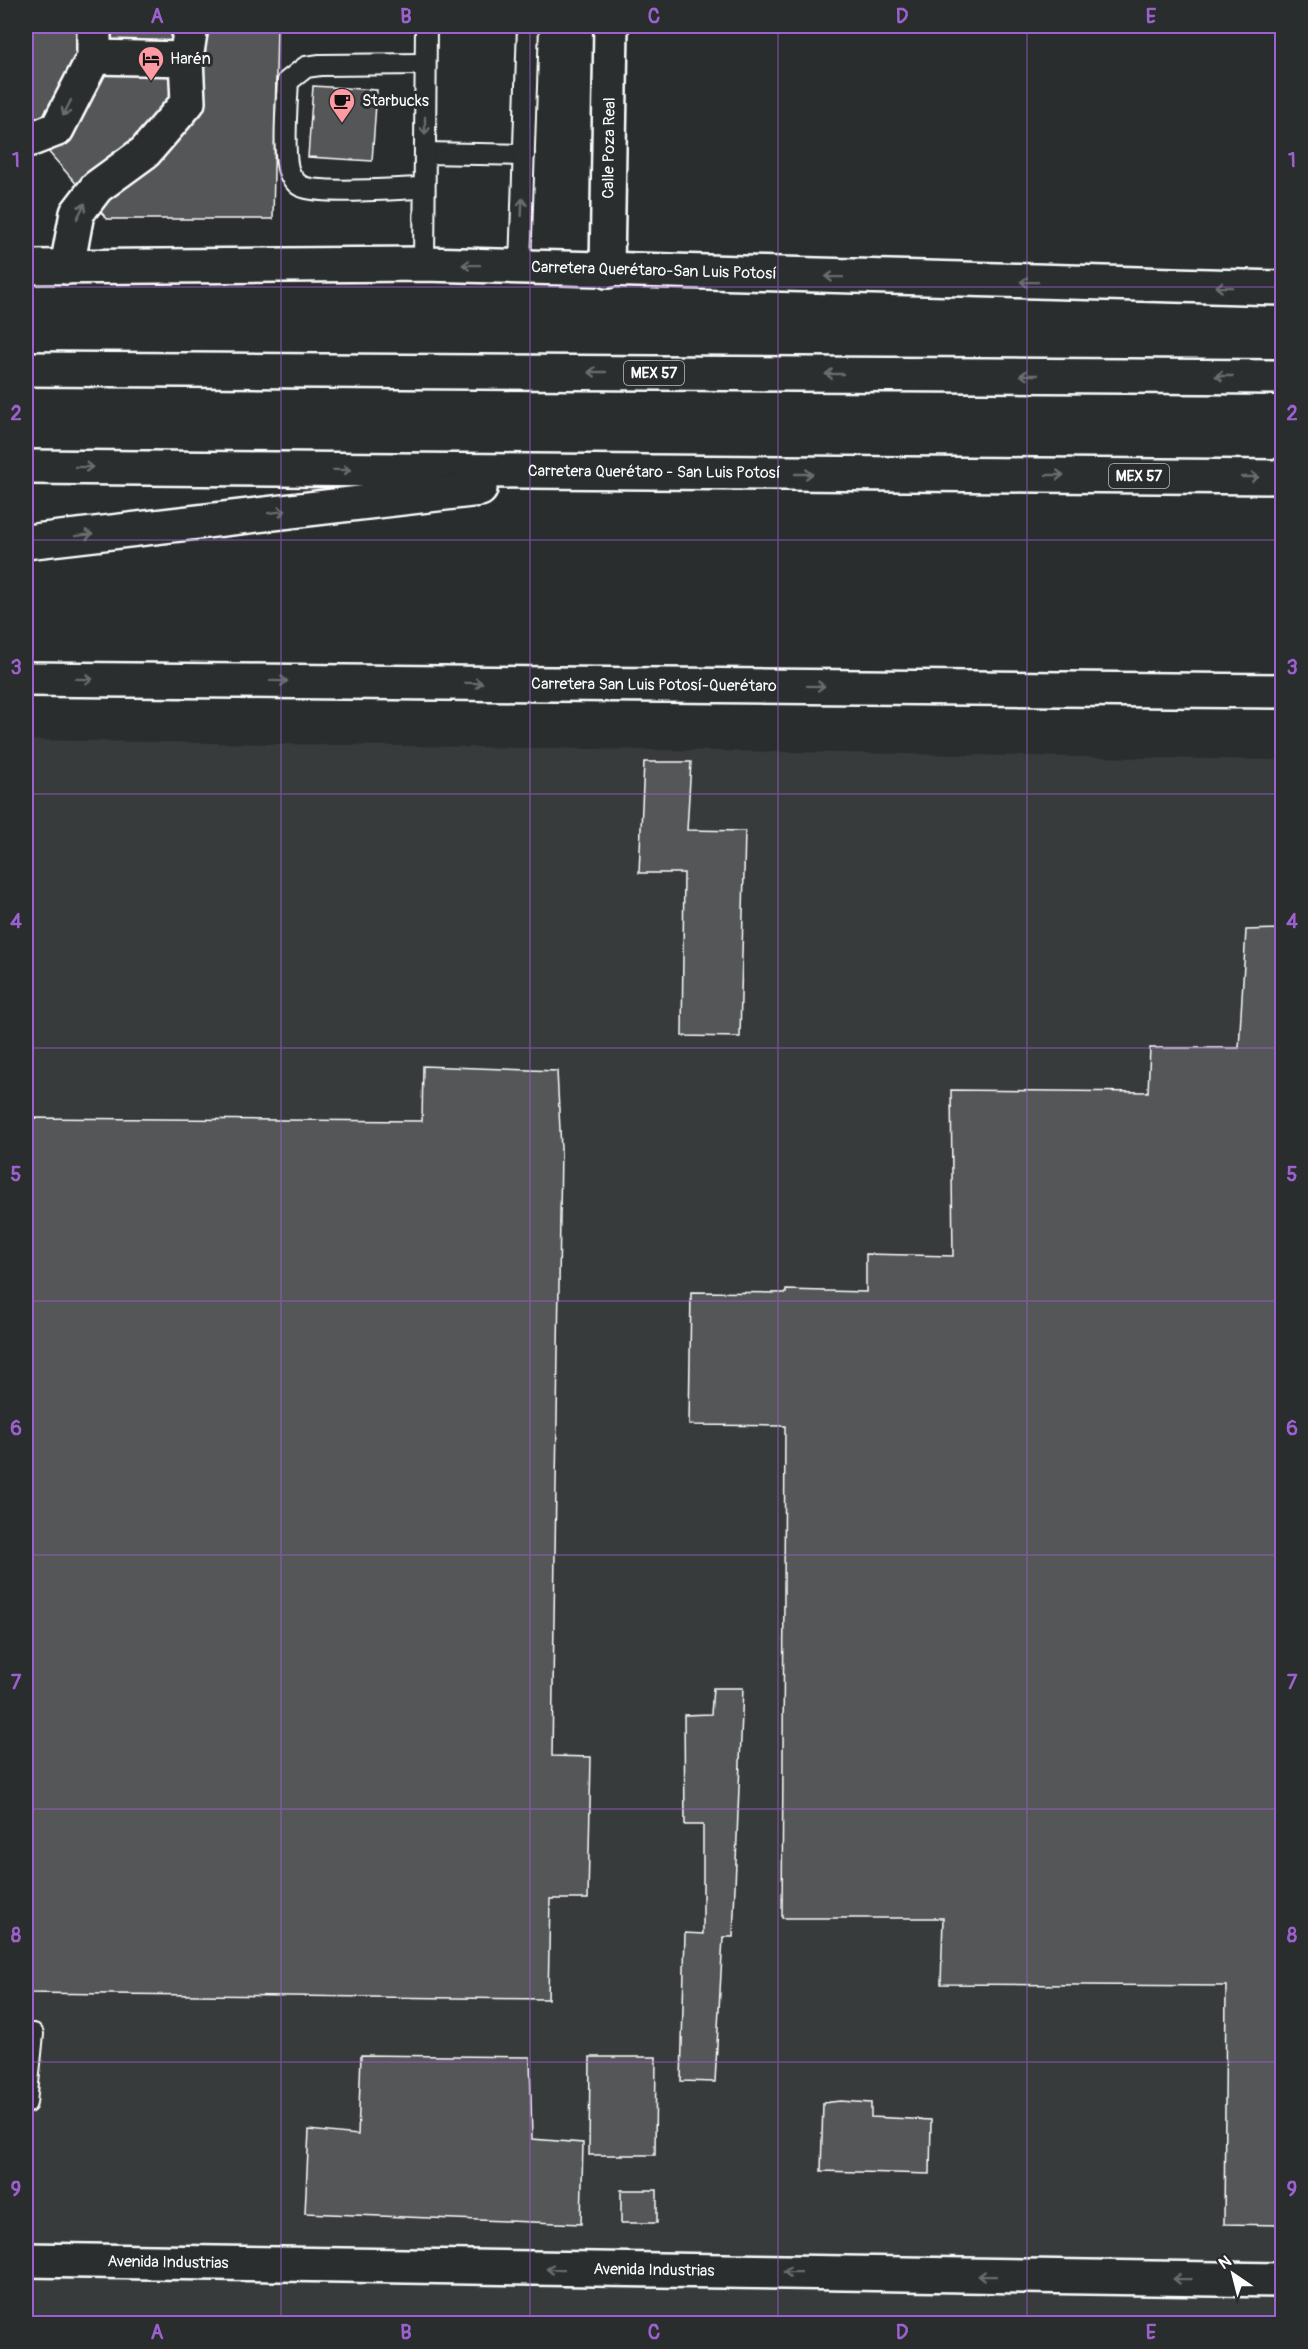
<svg xmlns="http://www.w3.org/2000/svg" width="1308" height="2349" font-family="Pangolin,sans-serif">
<style>
.built{fill:#373a3b}
.building{fill:#555758;stroke:#fff;stroke-width:1.5}
.lines{fill:none;stroke-linecap:round;stroke-linejoin:round}
.service-casing{stroke:#fff;stroke-width:24}
.minor-casing{stroke:#fff;stroke-width:38}
.secondary-casing{stroke:#fff;stroke-width:38}
.trunk-casing{stroke:#fff;stroke-width:38}
.service{stroke:#2a2d2e;stroke-width:20}
.minor{stroke:#2a2d2e;stroke-width:33}
.secondary{stroke:#2a2d2e;stroke-width:33}
.trunk{stroke:#2a2d2e;stroke-width:33}
.oneway{stroke:#6a6c6d}
.grid{fill:none;stroke:#9c61cf;stroke-width:1.5;stroke-opacity:0.55}
.labels{text-anchor:middle;dominant-baseline:central;stroke-width:6;stroke-linejoin:round;paint-order:stroke}
.shield{fill:#2a2d2e;stroke:#bfc0c0;stroke-width:1.5}
.shield-label{font-size:15px;font-weight:bold;fill:#fff}
.poi-label{font-size:16px;fill:#fff;stroke:#2a2d2e;text-anchor:start}
.street-label{font-size:16px;fill:#fff;stroke:#2a2d2e}
.neatline{fill:none;stroke:#9c61cf;stroke-width:2}
.grid-label{font-size:20px;text-anchor:middle;font-weight:bold;fill:#9c61cf}
</style>
<rect width="100%" height="100%" fill="#2a2d2e"/>
<filter id="ink" filterUnits="userSpaceOnUse"><feTurbulence type="fractalNoise" baseFrequency=".0167" numOctaves="2"/><feDisplacementMap in="SourceGraphic" scale="12" xChannelSelector="R" yChannelSelector="G"/><feConvolveMatrix kernelMatrix="1 2 1 2 8 2 1 2 1" color-interpolation-filters="sRGB"/></filter>
<g filter="url(#ink)">
<polygon class="built" points="26,740 1282,760 1282,2323 26,2324"/>
<g class="building">
<polygon points="26,26 277,26 273,219 107,219 26,126"/>
<polygon points="313,86 377,90 372,161 308,157"/>
<polygon points="644,762 691,762 687,830 745,831 740,1037 682,1036 684,873 639,873"/>
<polygon points="1282,929 1282,2225 1224,2224 1226,1986 941,1984 943,1918 782,1918 785,1426 689,1425 691,1292 786,1293 786,1290 866,1292 866,1254 953,1256 951,1090 1148,1092 1150,1048 1239,1048 1246,930"/>
<polygon points="423,1066 557,1071 561,1149 552,1756 591,1757 588,1899 550,1899 548,1999 26,1993 26,1118 422,1121"/>
<polygon points="713,1688 743,1688 733,1937 723,1937 715,2082 681,2081 685,1933 703,1934 703,1825 685,1825 684,1715 711,1714"/>
<polygon points="361,2055 530,2057 532,2139 583,2143 581,2224 305,2213 309,2130 358,2135"/>
<polygon points="590,2057 656,2057 655,2155 589,2155"/>
<polygon points="840,2101 871,2103 871,2117 931,2120 930,2174 821,2171 823,2103"/>
<rect x="621" y="2190" width="36" height="33"/>
</g>
<g class="lines">
<g class="service-casing">
<g id="service">
<polyline points="425,153 524,155"/>
<path d="M424,188C401,188 315,196 299,185C296,183 291,177 290,174C282,159 287,100 288,81L306,67L320,65L425,64"/>
<polyline points="424,264 426,26"/>
<polyline points="520,266 528,26"/>
<polyline points="26,2103 33,2034"/>
</g>
</g>
<g class="minor-casing">
<g id="minor">
<polyline points="94,57 186,59"/>
<polyline points="26,141 57,129 94,57 94,26"/>
<polyline points="67,267 77,213 97,187 145,152 188,102 186,59 191,26"/>
<path id="s1" d="M607,271L611,26"/>
</g>
</g>
<g class="secondary-casing">
<g id="secondary">
<path id="s2" d="M26,267L424,264L1282,288"/>
<path id="s3" d="M26,679L1282,691"/>
<path id="s4" d="M26,2260L1282,2280"/>
</g>
</g>
<g class="trunk-casing">
<g id="trunk">
<polyline points="26,369 1282,377"/>
<path id="s5" d="M26,467L1282,477"/>
<polyline points="26,542 480,489"/>
</g>
</g>
<use href="#service" class="service"/>
<use href="#minor" class="minor"/>
<use href="#secondary" class="secondary"/>
<use href="#trunk" class="trunk"/>
</g>
<defs><path id="oneway-shaft" d="M-6 0H5M1.5-3L5.5 0L1.5 3" fill="none" stroke-width="1.6" stroke-linecap="round" stroke-linejoin="round" transform="scale(1.5)"/></defs>
<g class="oneway">
<use href="#oneway-shaft" transform="translate(67 108) rotate(117)"/>
<use href="#oneway-shaft" transform="translate(425 126) rotate(90)"/>
<use href="#oneway-shaft" transform="translate(522 207) rotate(-88)"/>
<use href="#oneway-shaft" transform="translate(81 211) rotate(-63)"/>
<use href="#oneway-shaft" transform="translate(471 265) rotate(-179)"/>
<use href="#oneway-shaft" transform="translate(834 277) rotate(-179)"/>
<use href="#oneway-shaft" transform="translate(1029 282) rotate(-179)"/>
<use href="#oneway-shaft" transform="translate(1224 287) rotate(-179)"/>
<use href="#oneway-shaft" transform="translate(597 372) rotate(-180)"/>
<use href="#oneway-shaft" transform="translate(834 374) rotate(-180)"/>
<use href="#oneway-shaft" transform="translate(1029 375) rotate(-180)"/>
<use href="#oneway-shaft" transform="translate(1224 376) rotate(-180)"/>
<use href="#oneway-shaft" transform="translate(84 467) rotate(1)"/>
<use href="#oneway-shaft" transform="translate(342 470) rotate(1)"/>
<use href="#oneway-shaft" transform="translate(804 474)"/>
<use href="#oneway-shaft" transform="translate(1055 475)"/>
<use href="#oneway-shaft" transform="translate(1250 477)"/>
<use href="#oneway-shaft" transform="translate(277 512) rotate(-7)"/>
<use href="#oneway-shaft" transform="translate(84 535) rotate(-7)"/>
<use href="#oneway-shaft" transform="translate(84 679) rotate(1)"/>
<use href="#oneway-shaft" transform="translate(279 681) rotate(1)"/>
<use href="#oneway-shaft" transform="translate(474 683) rotate(1)"/>
<use href="#oneway-shaft" transform="translate(816 686) rotate(1)"/>
<use href="#oneway-shaft" transform="translate(555 2269) rotate(-179)"/>
<use href="#oneway-shaft" transform="translate(792 2272) rotate(-179)"/>
<use href="#oneway-shaft" transform="translate(987 2276) rotate(-179)"/>
<use href="#oneway-shaft" transform="translate(1182 2279) rotate(-179)"/>
</g>
</g>
<path class="grid" d="M281,26V2324M530,26V2324M778,26V2324M1027,26V2324M26,287H1282M26,540H1282M26,794H1282M26,1048H1282M26,1301H1282M26,1555H1282M26,1809H1282M26,2062H1282"/>
<defs>
<g id="hotel-pin" transform="scale(1.35)"><path d="M0 17L-7.5 6A9.5 9.5 0 1 1 7.5 6Z" fill="#ff9aa2" stroke="#2a2d2e"/><path d="M-6-4.5h1.5V1H6V5H4.5V3h-9V5H-6ZM-4 0a1.8 1.8 0 1 1 3.6 0ZM.5 0V-2.5h3Q6-2.5 6 0Z" fill="#111"/></g>
<g id="cafe-pin" transform="scale(1.35)"><path d="M0 17L-7.5 6A9.5 9.5 0 1 1 7.5 6Z" fill="#ff9aa2" stroke="#2a2d2e"/><path d="M-5.5-4.5H6V0H3Q3 3.5 0 3.5H-2.5Q-5.5 3.5-5.5 0ZM3-3.2v2h1.7v-2ZM-6 4.5H4V6H-6Z" fill="#111"/></g>
</defs>
<g fill-rule="evenodd">
<use href="#hotel-pin" x="151" y="59"/>
<use href="#cafe-pin" x="342" y="101"/>
</g>
<g class="labels">
<g class="shield">
<rect x="624" y="361" width="60" height="24" rx="4.5"/>
<rect x="1109" y="464" width="60" height="24" rx="4.5"/>
</g>
<g class="shield-label">
<text x="654" y="373">MEX 57</text>
<text x="1139" y="476">MEX 57</text>
</g>
<g class="poi-label">
<text x="170" y="59">Harén</text>
<text x="362" y="101">Starbucks</text>
</g>
<g class="street-label">
<text stroke="none"><textPath href="#s1" startOffset="123">Calle Poza Real</textPath></text>
<text stroke="none"><textPath href="#s2" startOffset="628">Carretera Querétaro-San Luis Potosí</textPath></text>
<text stroke="none"><textPath href="#s5" startOffset="628">Carretera Querétaro - San Luis Potosí</textPath></text>
<text stroke="none"><textPath href="#s3" startOffset="628">Carretera San Luis Potosí-Querétaro</textPath></text>
<text stroke="none"><textPath href="#s4" startOffset="142">Avenida Industrias</textPath></text>
<text stroke="none"><textPath href="#s4" startOffset="628">Avenida Industrias</textPath></text>
</g>
</g>
<rect width="1308" height="2349" fill="none" stroke="#2a2d2e" stroke-width="66"/>
<g transform="translate(1233 2274) rotate(325)" stroke="#2a2d2e" stroke-width="4.5" paint-order="stroke">
<path d="M0-4.5L10 22L0 15L-10 22Z" fill="#ffffff"/>
<text y="-9" font-size="16" font-weight="bold" text-anchor="middle" fill="#ffffff">N</text>
</g>
<rect x="33" y="33" width="1242" height="2283" class="neatline"/>
<g class="grid-label">
<text x="157" y="23">A</text>
<text x="406" y="23">B</text>
<text x="654" y="23">C</text>
<text x="902" y="23">D</text>
<text x="1151" y="23">E</text>
<text x="16" y="167">1</text>
<text x="1292" y="167">1</text>
<text x="16" y="420">2</text>
<text x="1292" y="420">2</text>
<text x="16" y="674">3</text>
<text x="1292" y="674">3</text>
<text x="16" y="928">4</text>
<text x="1292" y="928">4</text>
<text x="16" y="1181">5</text>
<text x="1292" y="1181">5</text>
<text x="16" y="1435">6</text>
<text x="1292" y="1435">6</text>
<text x="16" y="1689">7</text>
<text x="1292" y="1689">7</text>
<text x="16" y="1942">8</text>
<text x="1292" y="1942">8</text>
<text x="16" y="2196">9</text>
<text x="1292" y="2196">9</text>
<text x="157" y="2339">A</text>
<text x="406" y="2339">B</text>
<text x="654" y="2339">C</text>
<text x="902" y="2339">D</text>
<text x="1151" y="2339">E</text>
</g>
</svg>
